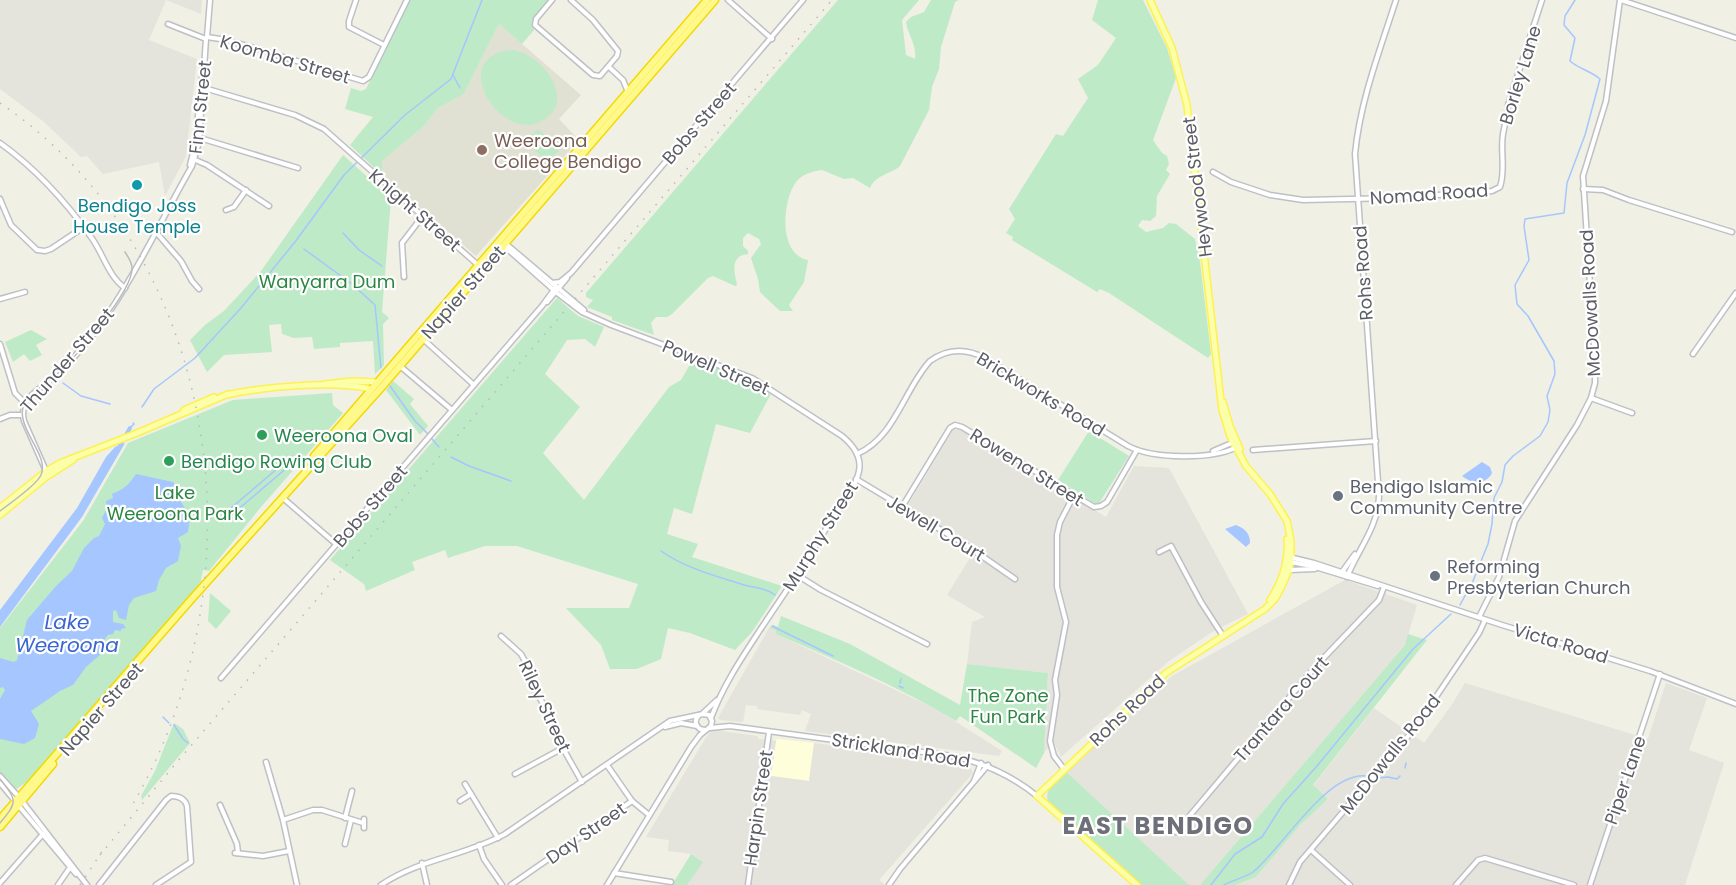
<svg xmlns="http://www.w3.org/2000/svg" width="1736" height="885" font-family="Poppins,sans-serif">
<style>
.commercial{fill:#fffeda}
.industrial{fill:#e4e3dc}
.education{fill:#e0e0d3}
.green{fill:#beeac7}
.water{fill:#a5c6ff}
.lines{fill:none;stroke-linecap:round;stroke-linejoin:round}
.stream{stroke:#a5c6ff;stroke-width:1.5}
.canal{stroke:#a5c6ff;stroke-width:4}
.minor-casing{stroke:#bec0c6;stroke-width:7}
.major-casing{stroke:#fff14e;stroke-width:8}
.highway-casing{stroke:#f4d900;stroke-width:9}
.minor{stroke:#fff;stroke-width:4}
.major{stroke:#fcffaa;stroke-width:5}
.highway{stroke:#fff98c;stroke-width:6}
.tram{stroke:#bababb;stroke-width:1.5}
.rail{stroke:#bababb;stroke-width:1.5;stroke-dasharray:1.5 8;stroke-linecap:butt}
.education-dot{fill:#8d6e63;stroke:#fff;stroke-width:2}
.culture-dot{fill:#0f9aa8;stroke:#fff;stroke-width:2}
.leisure-dot{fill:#2e9e5b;stroke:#fff;stroke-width:2}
.worship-dot{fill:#6b7280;stroke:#fff;stroke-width:2}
.labels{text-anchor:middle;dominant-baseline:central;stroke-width:4.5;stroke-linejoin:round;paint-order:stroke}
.street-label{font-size:18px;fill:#5c5e66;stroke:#fff}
.education-label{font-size:18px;fill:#785e54;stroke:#fff;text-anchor:start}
.culture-label{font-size:18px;fill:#0d838f;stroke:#fff}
.park-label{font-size:18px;fill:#2c8542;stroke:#fff}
.leisure-label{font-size:18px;fill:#27864d;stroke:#fff;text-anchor:start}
.worship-label{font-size:18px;fill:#5b616d;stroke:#fff;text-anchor:start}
.water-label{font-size:20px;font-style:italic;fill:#3b65cf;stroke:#fff}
.district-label{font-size:24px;font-weight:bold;letter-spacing:1.5px;fill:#6d7078;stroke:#fff}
</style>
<rect width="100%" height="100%" fill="#f0f0e4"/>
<polygon class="commercial" points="779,739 814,743 809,781 771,776 776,740"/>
<g class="industrial">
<polygon points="0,0 202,0 201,14 166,0 149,40 197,59 186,156 165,196 159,162 103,174 87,156 81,157 43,121 0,89"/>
<polygon points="960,429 1106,517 1134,466 1169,468 1248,614 1215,630 1169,661 1061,757 1053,741 1044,753 1048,673 967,664 972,622 985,617 947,595 976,548 911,510 908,505 953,430"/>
<polygon points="1345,580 1417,605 1405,645 1200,885 1189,885 1065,773 1172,676"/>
<polygon points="769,628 776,630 776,634 936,709 1002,751 999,756 805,731 811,714 802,710 800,715 757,709 757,706 746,705 743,722 720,720 718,718"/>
<polygon points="1465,683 1648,739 1666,683 1707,698 1689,750 1724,763 1685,885 1236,885 1256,877 1300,825 1328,799 1313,786 1374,708 1424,743 1451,706"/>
<polygon points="714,730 757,736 759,739 776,741 771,776 809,781 814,743 930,758 971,768 973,773 879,880 885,885 687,885 702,861 691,854 668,851 669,840 646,837 705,739 711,731"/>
</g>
<polygon class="education" points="499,24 581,95 559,119 579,140 476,256 382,175 382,161 423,127 438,108 464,94"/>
<g class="green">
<polygon points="410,0 550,0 532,21 534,30 522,44 499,24 464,94 438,108 423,127 382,161 382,175 350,145 373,117 345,109 351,88 361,91 366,89"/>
<path d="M838,0H919L902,20L906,55L915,59C917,45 908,35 906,22L911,17L924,12L931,0H959L955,2L941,47L939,69L932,87L929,110L900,166C891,174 875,175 870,188L853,178L844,179L822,170C813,171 802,174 796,182C782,201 778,255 808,260L804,282L789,305L793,311H780L760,292L758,279L751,258L761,244L759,239L748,233L743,238V246L748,251V254C744,255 740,255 738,258C731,264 736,278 737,285L735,286L713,276L708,278L672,314L667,317H656L651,323L654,335L612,320V317L587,307L593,300L586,297V293Z"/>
<polygon points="1098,0 1143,0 1167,48 1176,78 1153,140 1162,153 1167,156 1169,164 1166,170 1170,174 1157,196 1156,216 1150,221 1142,220 1138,226 1146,232 1163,228 1169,223 1176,224 1195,239 1200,262 1211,354 1208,358 1109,293 1100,289 1097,292 1012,240 1013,237 1006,233 1015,219 1009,209 1056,134 1063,136 1088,98 1078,79 1098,65 1116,38 1092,20"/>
<path d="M512,50C544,54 581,106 537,123C498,138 447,56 512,50Z"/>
<polygon points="538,129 560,149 548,162 522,139 527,134 531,137"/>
<polygon points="343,155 391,198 382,312 389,318 383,324 384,365 375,374 373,341 340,343 340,347 314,349 312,337 294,338 282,334 281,324 269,325 272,352 224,355 207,372 190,340 205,325 224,311 261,271"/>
<polygon points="557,298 578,316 604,327 595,347 585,339 567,340 545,374 580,407 543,453 584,500 669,387 681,380 695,356 752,378 773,390 750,433 716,424 692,514 674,508 667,534 698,544 692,557 782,586 752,632 735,650 690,633 668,628 661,659 637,669 610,669 601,645 566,608 629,608 638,584 517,546 485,546 448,558 445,550 412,562 415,570 366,591 364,584 330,560"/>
<polygon points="31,330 47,339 36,345 42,355 30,361 24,354 13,362 5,342"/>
<polygon points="393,381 414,399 410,404 428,426 420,435 386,390"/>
<polygon points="332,393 333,405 343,413 261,507 209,571 203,570 200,585 31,779 15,790 0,773 0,628 83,521 128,443 233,400"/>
<polygon points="1089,431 1129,456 1098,505 1058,480"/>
<polygon points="210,593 231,611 216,629 208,621"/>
<path d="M781,616L850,644L960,705L967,664L1048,673L1044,753L1036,768L960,716L956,721C900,687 836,660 776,634V630L769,628L773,625L778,627Z"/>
<polygon points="1408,634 1427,640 1313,785 1328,799 1300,825 1256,877 1236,885 1200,885 1405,645"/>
<polygon points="174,723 183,729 190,743 142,800 141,796 155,771"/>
<path d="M1066,772L1189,885H1141L1049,803C1042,790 1057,781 1066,772Z"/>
<polygon points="691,854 703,862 687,885 672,885"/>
</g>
<g class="water">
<polygon points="125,443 82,517 0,627 0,610 77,508 106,457 115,447"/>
<path d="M1482,462L1490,467L1492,473C1486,485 1472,484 1462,476Z"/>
<path d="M136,474L173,482L178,487L181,502L190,516L188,532L178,538L181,546L178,561L166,568L159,580L156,591L134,598L129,605L126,620L119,618L116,610L113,611V622L123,624L126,628L121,629V631L115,630L113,634L108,635L104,640L102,653L86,667L73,685L60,691L31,711L39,724L35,738L24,744L0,739V699L5,690L3,687L0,688V658L14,662L17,660L27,620L56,586L72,571L84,548L94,538L99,536L105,524L102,518L107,508L106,501L113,498L112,494C125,489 129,484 136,474Z"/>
<path d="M1236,525C1245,529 1250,533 1250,543L1246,547L1225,529Z"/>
</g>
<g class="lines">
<g class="stream">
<polyline points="453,75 460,88"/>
<polyline points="343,233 359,250 382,266"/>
<polyline points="304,249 352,284 375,305 381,368"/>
<polyline points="63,383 81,396 110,404"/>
<polyline points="390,386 415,421 428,434"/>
<polyline points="142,407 154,389 195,358 241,308 295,242 344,175 405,115 451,79 482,0"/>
<polyline points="130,428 134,424 133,423"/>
<polyline points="432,439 439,447"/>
<polyline points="451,457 469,466 511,481"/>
<polyline points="224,514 292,456"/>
<polyline points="228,518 296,460"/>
<path d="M661,551C685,568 716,576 744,585C755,588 767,588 775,595"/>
<path d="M1460,605L1473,581L1488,544L1492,524L1494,498L1502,482L1505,465L1513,456L1540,436L1548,422L1550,410L1547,396L1555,374L1554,361L1528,316L1517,304L1515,285L1529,260L1524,226L1525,219L1564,213L1567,183L1585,135L1600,79C1591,71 1579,69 1570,61L1575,38L1564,25L1565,16L1575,0"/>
<polyline points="772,626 833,656"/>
<polyline points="900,683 901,679"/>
<polyline points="899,686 903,688"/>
<polyline points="163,717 169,723"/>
<polyline points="174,725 183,739 188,743"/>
<polyline points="1405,768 1406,763"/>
<polyline points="1378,778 1388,777 1397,779 1400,776"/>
<polyline points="1211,885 1235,854 1262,837 1283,804 1317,766 1413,649 1451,614"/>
<path d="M1224,885C1233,880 1246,877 1253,872C1281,850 1326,772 1366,776"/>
</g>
<polyline class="canal" points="118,449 130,428"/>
<g class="minor-casing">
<g id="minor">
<polyline points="356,0 349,21 349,27 384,45"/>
<polyline points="552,0 536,19 535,25 593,75 600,76 617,56 618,51 593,20 571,0"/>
<polyline points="728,0 772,39"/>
<polyline points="1621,0 1736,38"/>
<polyline points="168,24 206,39"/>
<polyline points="207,37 227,40 363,81 369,77 407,0"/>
<polyline points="207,37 210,0"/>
<polyline points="609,67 623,80 628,92"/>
<polyline points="201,87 295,115 324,129 478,265"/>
<polyline points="200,138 298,168"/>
<path d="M0,143C35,168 66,202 91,237C103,253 108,276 125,288"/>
<polyline points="193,159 207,165 269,206"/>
<polyline points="190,165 195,145 203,68"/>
<path d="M1213,172L1231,182L1270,195L1303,200L1397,198L1492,191L1500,187C1506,169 1500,152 1503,134C1505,124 1507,115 1508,105L1542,0"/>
<polyline points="1583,189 1603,190 1629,200 1732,232"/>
<polyline points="0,199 11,225 37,250 45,251 51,249 84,227"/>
<polyline points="226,210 234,207 246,190"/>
<polyline points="155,231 181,261 192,281 199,289"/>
<polyline points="505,243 584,310"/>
<path d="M504,246L557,293L582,312L611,325L752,378L842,436C853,445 862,456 859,471C855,491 838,510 827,527C807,561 784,594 762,627C743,656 723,685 711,718"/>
<polyline points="404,277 402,243 422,217"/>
<polyline points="552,283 560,282 571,273 803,0"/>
<polyline points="0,299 25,292"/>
<polyline points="547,302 567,278"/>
<polyline points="423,339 474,385"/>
<polyline points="0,344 15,393 25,403"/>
<polyline points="1693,354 1736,293"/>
<polyline points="400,366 452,410"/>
<polyline points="1591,398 1632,413"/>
<polyline points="0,419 10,415 22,415"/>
<polyline points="1253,450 1376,441"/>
<polyline points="1213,451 1234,442"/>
<path d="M857,454C895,438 904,389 930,361C948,348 966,348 985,358L1128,446C1153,459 1212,460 1237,447"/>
<path d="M46,471L24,421C18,398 41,389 55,376C117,320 151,237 192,166L199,142L206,39"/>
<polyline points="856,479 966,545 1015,579"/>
<polyline points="283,498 336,544"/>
<polyline points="902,507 950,428 955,425 962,427 1094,507 1101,506 1107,502 1137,450"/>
<polyline points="1159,552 1171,546 1201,602 1223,636"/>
<polyline points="1289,557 1314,563 1502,625 1650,671 1736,704"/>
<polyline points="1290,562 1312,566 1378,586"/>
<polyline points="1289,570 1315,569"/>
<polyline points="1342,572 1355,554"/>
<polyline points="797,575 821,590 927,644"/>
<path d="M1347,577C1358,549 1378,528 1379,496L1355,154C1360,101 1380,50 1396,0"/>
<polyline points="1479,617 1499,577 1515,521 1577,425 1591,398 1595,383 1595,363 1583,176 1606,101 1620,0"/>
<polyline points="501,636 521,654 526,663 534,688 550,716 556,736 582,782"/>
<polyline points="221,678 542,306 556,287"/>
<polyline points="703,713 717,700"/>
<path d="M699,715C694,720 695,725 700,729L705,730"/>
<polyline points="665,727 681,723 697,726"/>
<path d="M710,728L730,726L952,756C985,763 1011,775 1037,796"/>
<polyline points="266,762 283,820 297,885"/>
<polyline points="607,765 632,801 649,815"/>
<polyline points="1064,769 1054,756 1050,741 1057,695 1055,680 1066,622 1057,587 1057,535 1060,522 1074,495"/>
<polyline points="515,774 563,748"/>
<polyline points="0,776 19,797"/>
<polyline points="974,781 981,763"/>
<polyline points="0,783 15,801"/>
<polyline points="465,784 498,838"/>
<polyline points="22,801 87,885"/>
<polyline points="460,801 471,794"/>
<polyline points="18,805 76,874"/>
<polyline points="220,805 237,844 238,853"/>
<polyline points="345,818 352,791"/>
<polyline points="283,820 313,810 322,810 363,823"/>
<polyline points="364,828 364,819"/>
<polyline points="1176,832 1315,667 1379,600 1384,587"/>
<polyline points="345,844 351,820"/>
<polyline points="479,845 484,859 502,885"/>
<polyline points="1311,850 1350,885"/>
<polyline points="235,853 263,856 289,851"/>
<polyline points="422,863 427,885"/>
<polyline points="614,873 671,882"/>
<polyline points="0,883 43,834"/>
<polyline points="58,885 71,866"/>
<path d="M99,885L166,800L171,796C179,796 185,799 187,806L191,862L156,885"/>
<path d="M381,885C419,859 465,856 505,834L670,721L703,714L709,715L712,721L711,726L700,735L691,747L607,885"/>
<polyline points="511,885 632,801"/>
<polyline points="748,885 769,732"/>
<polyline points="889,885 900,869 988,765"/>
<polyline points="1289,885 1300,862 1415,728 1479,633 1485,620"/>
<polyline points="1456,885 1478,860 1485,858 1574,885"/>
<polyline points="1590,885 1660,674"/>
</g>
</g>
<g class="major-casing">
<g id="major">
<polyline points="325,384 353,381 377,382"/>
<path d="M226,395C264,387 333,380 370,389"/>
<polyline points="1223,402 1230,426 1240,449"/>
<polyline points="184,410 214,397"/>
<polyline points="0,508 45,472 60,463 137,433 228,394"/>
<polyline points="0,515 45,478 73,460"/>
<path d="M1270,600C1282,582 1289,561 1287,539"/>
<polyline points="1137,885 1037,796 1166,673 1265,609 1275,599 1282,586 1289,570 1291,556 1291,541 1287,521 1270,494 1246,466 1230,436 1222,410 1187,105 1172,48 1150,0"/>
</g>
</g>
<g class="highway-casing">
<g id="highway">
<polyline points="314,456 707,0"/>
<polyline points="0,819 189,602 381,388 715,0"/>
<polyline points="0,827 53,764"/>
</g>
</g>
<use href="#minor" class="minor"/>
<use href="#major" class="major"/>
<use href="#highway" class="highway"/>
<g class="tram">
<path d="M0,511C10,503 36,486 41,475C51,453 7,422 28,398C36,389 48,383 56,375C74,359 133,291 132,268C132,262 128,257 125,252"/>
<path d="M0,779C17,800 18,802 0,823"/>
</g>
<g class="rail">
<path d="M0,103C224,255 265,582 131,807"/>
<polyline points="100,855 177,762 832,0"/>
<polyline points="80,885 103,850"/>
</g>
</g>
<circle class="education-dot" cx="482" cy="150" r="6"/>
<circle class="culture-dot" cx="137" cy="185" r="6"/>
<g class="leisure-dot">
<circle cx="262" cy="435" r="6"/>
<circle cx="169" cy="461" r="6"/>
</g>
<g class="worship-dot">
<circle cx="1338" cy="496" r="6"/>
<circle cx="1435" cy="576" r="6"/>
</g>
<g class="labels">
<g class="street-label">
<text transform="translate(285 59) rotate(16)">Koomba Street</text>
<text transform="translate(1520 75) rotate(-73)">Borley Lane</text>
<text transform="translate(200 107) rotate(-84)">Finn Street</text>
<text transform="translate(699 123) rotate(-49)">Bobs Street</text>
<text transform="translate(1197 187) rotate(-97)">Heywood Street</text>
<text transform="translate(1429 194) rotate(-4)">Nomad Road</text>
<text transform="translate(415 210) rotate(41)">Knight Street</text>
<text transform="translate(1363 273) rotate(-94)">Rohs Road</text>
<text transform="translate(463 292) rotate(-49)">Napier Street</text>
<text transform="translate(1590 303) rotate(-93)">McDowalls Road</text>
<text transform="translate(67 360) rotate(-49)">Thunder Street</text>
<text transform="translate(716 367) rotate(23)">Powell Street</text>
<text transform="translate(1041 394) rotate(31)">Brickworks Road</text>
<text transform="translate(1027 467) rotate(32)">Rowena Street</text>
<text transform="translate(370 506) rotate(-49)">Bobs Street</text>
<text transform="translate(936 528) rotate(31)">Jewell Court</text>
<text transform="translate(820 536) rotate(-58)">Murphy Street</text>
<text transform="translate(1561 643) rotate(17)">Victa Road</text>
<text transform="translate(545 706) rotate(65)">Riley Street</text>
<text transform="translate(101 709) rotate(-49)">Napier Street</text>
<text transform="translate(1281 709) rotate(-49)">Trantara Court</text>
<text transform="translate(1127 710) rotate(-43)">Rohs Road</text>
<text transform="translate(901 750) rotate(9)">Strickland Road</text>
<text transform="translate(1390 754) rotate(-51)">McDowalls Road</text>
<text transform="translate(1625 780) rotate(-71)">Piper Lane</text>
<text transform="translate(758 808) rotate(-82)">Harpin Street</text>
<text transform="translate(586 833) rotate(-35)">Day Street</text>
</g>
<g class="education-label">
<text x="494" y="140">Weeroona<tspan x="494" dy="21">College Bendigo</tspan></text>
</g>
<g class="culture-label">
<text x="137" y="205">Bendigo Joss<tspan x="137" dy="21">House Temple</tspan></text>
</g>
<g class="park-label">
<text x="327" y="281">Wanyarra Dum</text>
<text x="175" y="492">Lake<tspan x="175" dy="21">Weeroona Park</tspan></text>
<text x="1008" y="695">The Zone<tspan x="1008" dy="21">Fun Park</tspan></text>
</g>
<g class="leisure-label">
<text x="274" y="435">Weeroona Oval</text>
<text x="181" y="461">Bendigo Rowing Club</text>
</g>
<g class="worship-label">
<text x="1350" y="486">Bendigo Islamic<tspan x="1350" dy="21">Community Centre</tspan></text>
<text x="1447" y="566">Reforming<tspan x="1447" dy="21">Presbyterian Church</tspan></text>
</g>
<g class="water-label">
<text x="67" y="622">Lake<tspan x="67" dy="23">Weeroona</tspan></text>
</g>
<g class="district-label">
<text x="1158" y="825">EAST BENDIGO</text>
</g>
</g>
</svg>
